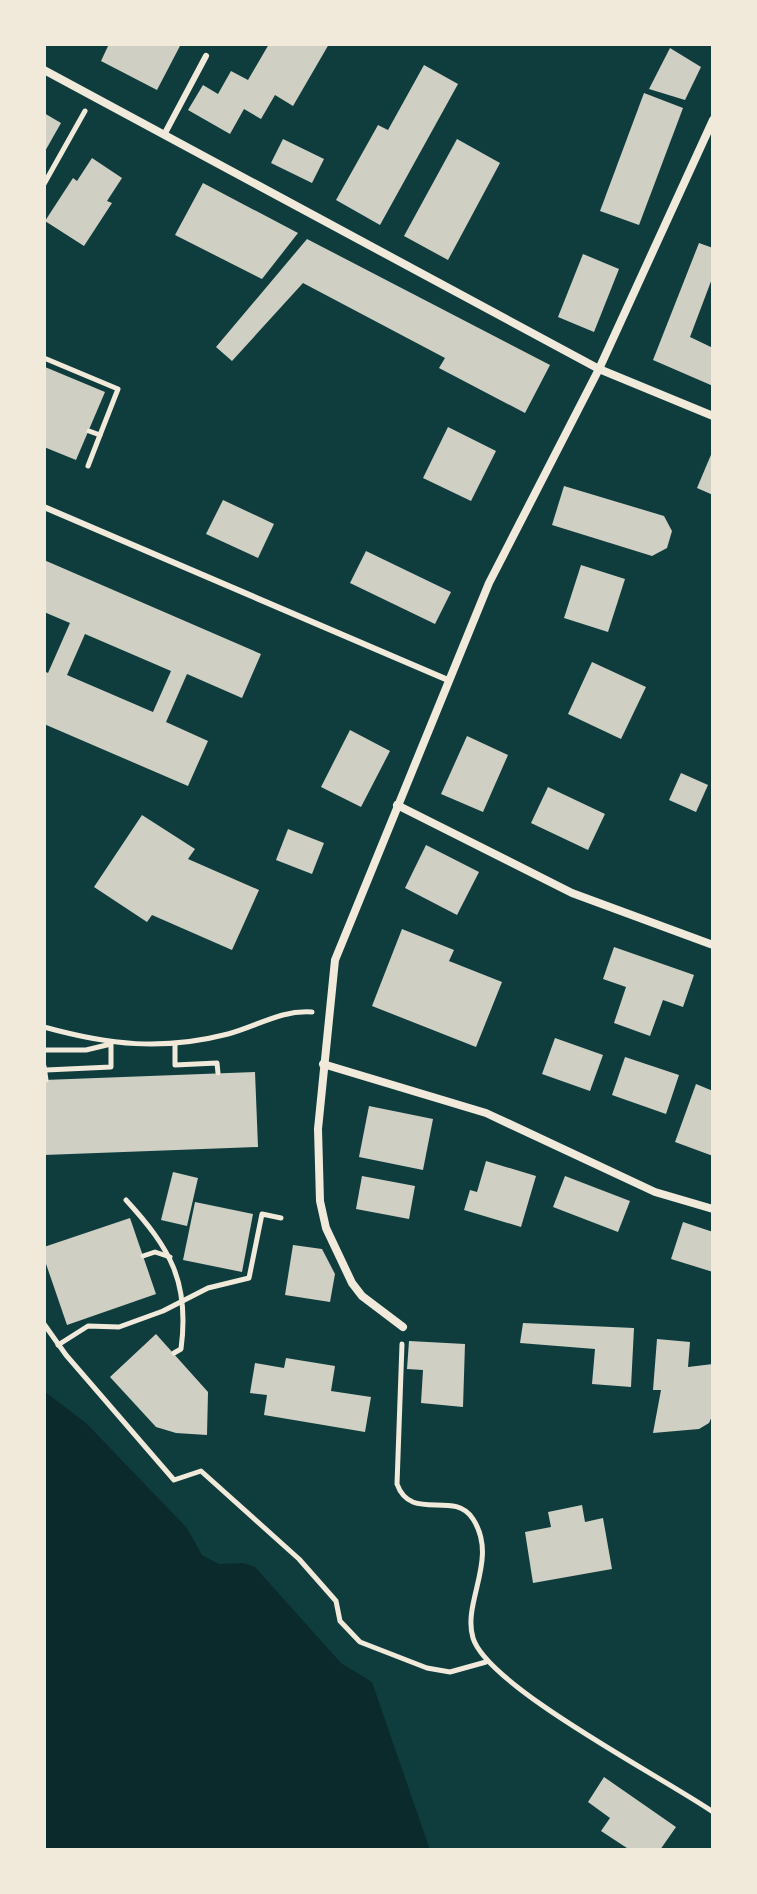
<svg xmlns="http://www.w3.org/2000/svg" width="757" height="1894" font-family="'DM Sans',sans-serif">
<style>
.water{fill:#0a2a2b}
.building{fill:#cfcfc3;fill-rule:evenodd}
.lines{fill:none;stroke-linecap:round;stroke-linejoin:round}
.path{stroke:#f1e9da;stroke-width:5}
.service{stroke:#f1e9da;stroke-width:6}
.minor{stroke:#f1e9da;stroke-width:8}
</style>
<rect width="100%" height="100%" fill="#0f3d3e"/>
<polygon class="water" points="44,1391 86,1423 187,1528 202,1555 219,1564 243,1563 255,1567 341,1663 372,1682 430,1850 44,1850"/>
<g class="building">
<polygon points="109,44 181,44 157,90 101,61"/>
<polygon points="269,44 329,44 293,106 275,95 261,119 244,109 230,134 188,110 203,85 218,94 231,71 248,80"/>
<polygon points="670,48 701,67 685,100 649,89"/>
<polygon points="424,65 458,84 380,225 336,200 378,125 388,130"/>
<polygon points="644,93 683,108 639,225 600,211"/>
<polygon points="44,113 61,123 44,153"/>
<polygon points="283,139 324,159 312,183 271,163"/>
<polygon points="457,139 500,163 448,260 404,236"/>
<polygon points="92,158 122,178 107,201 112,203 84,246 45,221 73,178 77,181"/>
<polygon points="203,183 298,233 262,279 175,235"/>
<polygon points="307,239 550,365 525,413 439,368 445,358 303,283 232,361 216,347"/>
<polygon points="699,243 713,248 713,276 690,337 713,348 713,386 653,360"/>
<polygon points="583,254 619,269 594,332 558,317"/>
<polygon points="45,367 105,392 76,460 44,447"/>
<polygon points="448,427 496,451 471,501 423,478"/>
<polygon points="713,450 713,495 697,488"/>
<polygon points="564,486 664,516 672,531 667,548 652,556 552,525"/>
<polygon points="223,500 274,524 258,558 206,534"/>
<polygon points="366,551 451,592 435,624 350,583"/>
<path d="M44,560L261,654L242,698L187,674L166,722L208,741L188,786L44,724V671L48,673L70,623L44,612ZM85,634L171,671L153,712L67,675Z"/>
<polygon points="581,565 625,579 608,632 564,618"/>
<polygon points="592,662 646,687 621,739 568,714"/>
<polygon points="350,730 390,751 361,807 321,787"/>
<polygon points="467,736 508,755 483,812 441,794"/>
<polygon points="681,773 708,785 696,812 669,800"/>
<polygon points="548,787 605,814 588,850 531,823"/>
<polygon points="142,815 195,849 188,859 259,890 232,950 152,915 147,922 94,887"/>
<polygon points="288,829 324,843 312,874 276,860"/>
<polygon points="426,845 479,872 457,915 405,888"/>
<polygon points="402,929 454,950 449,961 502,982 476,1047 372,1006"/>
<polygon points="614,947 694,975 683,1007 663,1000 650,1036 614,1023 626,987 603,979"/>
<polygon points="555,1038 603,1055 590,1091 542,1074"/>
<polygon points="625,1057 679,1075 666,1114 612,1095"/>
<polygon points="255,1072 258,1147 44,1155 44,1080"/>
<polygon points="696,1084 713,1091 713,1156 675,1142"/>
<polygon points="369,1106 433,1119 423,1170 359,1157"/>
<polygon points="486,1161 536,1176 521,1227 464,1210 470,1190 477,1192"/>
<polygon points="173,1172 198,1178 187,1226 161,1220"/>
<polygon points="362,1176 415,1186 409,1219 356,1209"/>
<polygon points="565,1176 630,1201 618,1232 553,1207"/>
<polygon points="195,1202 253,1214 242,1272 183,1260"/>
<polygon points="130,1218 156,1294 67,1325 44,1258 44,1247"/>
<polygon points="683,1222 713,1232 713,1272 671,1259"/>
<polygon points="293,1245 322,1249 335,1274 330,1302 285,1295"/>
<polygon points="523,1323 634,1328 631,1387 592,1384 595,1349 520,1343"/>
<polygon points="156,1334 208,1392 207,1435 176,1433 156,1427 110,1377"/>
<polygon points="657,1339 690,1342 688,1367 713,1364 713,1414 709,1423 699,1429 653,1433 661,1390 653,1390"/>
<polygon points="409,1341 465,1344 463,1407 421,1403 423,1370 407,1369"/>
<polygon points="286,1358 335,1366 331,1391 371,1397 365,1432 264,1415 267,1395 250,1393 255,1363 284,1368"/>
<polygon points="582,1505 585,1522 603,1518 612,1569 533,1583 525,1532 551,1527 548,1512"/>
<polygon points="604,1777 676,1827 660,1850 630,1850 601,1831 610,1818 588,1802"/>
</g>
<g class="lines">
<g class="path">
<polyline points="44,184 85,111"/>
<polyline points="44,358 118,389 100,435 89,431"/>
<polyline points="88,466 100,435"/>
<path d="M44,1027C109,1045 162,1051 228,1034C258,1026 280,1010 312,1012"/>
<polyline points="175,1044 175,1065 217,1063 218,1073"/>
<polyline points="44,1050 86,1050 111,1044 111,1067 46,1070"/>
<polyline points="44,1066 46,1080"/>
<path d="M126,1200C170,1248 190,1282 181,1349L174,1353"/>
<polyline points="143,1256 155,1252 170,1257"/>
<polyline points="44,1324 66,1355 174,1480 201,1471 299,1559 336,1601 340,1621 360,1642 427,1668 450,1672 486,1662"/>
<path d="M402,1344L397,1484C411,1523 454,1489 473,1519C499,1559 462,1602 473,1638C488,1687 664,1778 713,1812"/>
<polyline points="58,1345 88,1326 119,1327 163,1311 208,1288 249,1278 262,1214 281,1218"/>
</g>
<g class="service">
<polyline points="164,135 206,56"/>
<polyline points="44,507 448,680"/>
</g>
<g class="minor">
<polyline points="44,70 599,369 713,416"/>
<polyline points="397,805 572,893 713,945"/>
<polyline points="323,1064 486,1113 655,1192 713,1209"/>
<polyline points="403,1327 362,1296 352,1283 326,1228 320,1201 318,1129 335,960 489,583 599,369 713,120"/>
</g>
</g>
<rect width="757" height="1894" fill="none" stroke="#f1e9da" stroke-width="92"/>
</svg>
